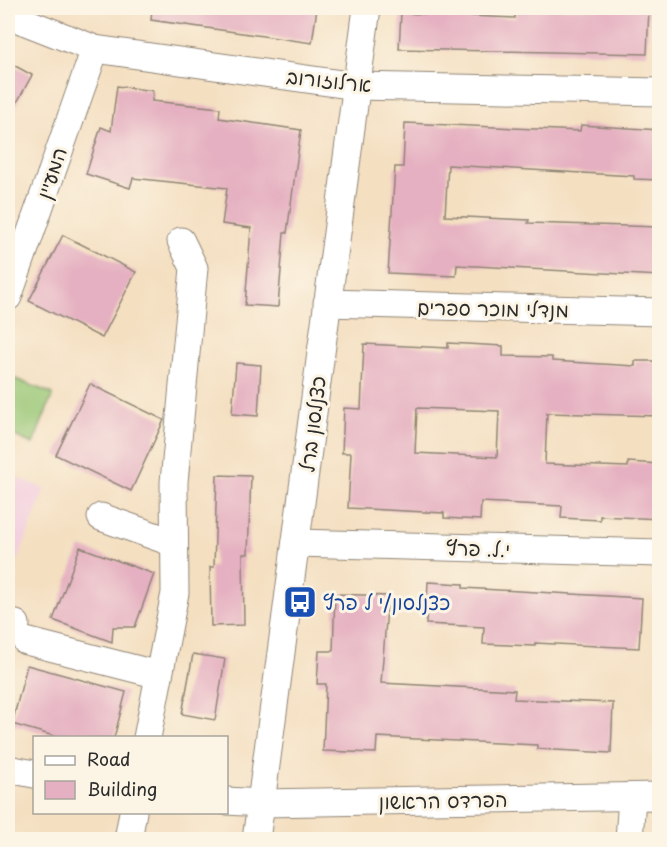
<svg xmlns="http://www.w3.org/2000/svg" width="667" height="847" font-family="'Playpen Sans','Playpen Sans Hebrew',sans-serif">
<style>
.built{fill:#f3cfdf}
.green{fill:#98c675;stroke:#627850;stroke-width:1.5}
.building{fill:#e5b0c1;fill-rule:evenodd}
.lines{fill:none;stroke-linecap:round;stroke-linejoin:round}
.minor-casing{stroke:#908576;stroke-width:29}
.minor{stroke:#fff;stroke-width:27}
.labels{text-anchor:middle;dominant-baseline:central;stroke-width:6;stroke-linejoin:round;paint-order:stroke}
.street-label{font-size:20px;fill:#2b2b2b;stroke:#fcf5e5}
.transit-label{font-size:20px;fill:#164399;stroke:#fcf5e5;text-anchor:start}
</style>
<rect width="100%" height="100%" fill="#fcf5e5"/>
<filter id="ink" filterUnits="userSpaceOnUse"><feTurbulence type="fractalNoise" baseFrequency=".0167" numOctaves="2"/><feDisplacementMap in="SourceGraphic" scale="12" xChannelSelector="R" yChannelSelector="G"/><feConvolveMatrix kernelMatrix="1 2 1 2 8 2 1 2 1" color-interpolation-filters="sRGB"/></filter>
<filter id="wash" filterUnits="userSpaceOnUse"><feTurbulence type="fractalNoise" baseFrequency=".008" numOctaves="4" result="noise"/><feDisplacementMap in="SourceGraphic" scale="24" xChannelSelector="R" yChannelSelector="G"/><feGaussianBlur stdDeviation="1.35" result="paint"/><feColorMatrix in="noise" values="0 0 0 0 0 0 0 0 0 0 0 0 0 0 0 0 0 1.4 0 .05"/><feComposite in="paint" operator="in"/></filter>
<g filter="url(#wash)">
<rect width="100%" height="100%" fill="#f4dfc1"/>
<polygon class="built" points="8,474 45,489 16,564 8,564"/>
<polygon class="green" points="8,376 53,394 33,444 8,433"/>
<g id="blocks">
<g class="building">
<polygon points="152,8 317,8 312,43 151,20"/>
<polygon points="515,8 649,8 647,54 399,49 401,13 515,18"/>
<polygon points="8,62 32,75 8,119"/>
<polygon points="117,86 153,91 152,101 220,108 219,118 301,130 287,233 284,233 278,307 245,305 251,228 222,224 227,188 133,178 130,188 86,174 101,127 111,131"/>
<polygon points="405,123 580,131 581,125 660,130 660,180 634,179 634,176 448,165 445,216 529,220 528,223 660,227 660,276 457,265 456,276 388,273 395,167 403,167"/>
<polygon points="63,235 136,272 102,338 29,301"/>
<path d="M448,343L503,346V356L552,357V361L635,366V361H660V416L547,413L545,464L628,467V462L660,464V519L600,516V520L561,518L562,506L481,502L480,520L444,518V513L348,508L351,453H342L344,408L361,409L364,344L448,348ZM417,408L499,411L497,457L415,453Z"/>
<polygon points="236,363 261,365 258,416 232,414"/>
<polygon points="90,384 164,420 131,491 56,455"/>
<polygon points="217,475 251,476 248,554 243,554 244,625 211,626 210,567 214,567"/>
<polygon points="80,547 154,574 135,627 113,627 112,642 53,620"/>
<polygon points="428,582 463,584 463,588 642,598 639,648 535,643 535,646 483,644 484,627 426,624"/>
<polygon points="335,594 388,596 381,683 515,690 514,699 613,703 611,753 537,749 537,745 377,737 376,753 323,751 326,684 317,684 319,651 333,651"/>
<polygon points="193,654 225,659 215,720 182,714"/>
<polygon points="27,665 126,692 114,738 61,738 12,724"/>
</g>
</g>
</g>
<g filter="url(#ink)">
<use href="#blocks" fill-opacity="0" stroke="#908576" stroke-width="1.5"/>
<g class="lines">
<g class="minor-casing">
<g id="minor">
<polyline points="8,15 95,49 356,86 660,92"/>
<polyline points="8,297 95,49"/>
<polyline points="327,303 660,312"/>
<polyline points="101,517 174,543"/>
<polyline points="296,543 660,553"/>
<polyline points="8,622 16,624"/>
<polyline points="26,641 159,675"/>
<polyline points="147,738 175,593 174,482 194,268 181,241"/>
<polyline points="8,769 34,774"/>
<polyline points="226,801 262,803 660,796"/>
<polyline points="128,840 133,812"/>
<polyline points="256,840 367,8"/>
<polyline points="629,840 632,797"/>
</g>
</g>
<use href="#minor" class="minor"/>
</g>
</g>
<defs>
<g id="bus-square" transform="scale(1.725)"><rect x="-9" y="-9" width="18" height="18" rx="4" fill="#1a4fb4" stroke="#fcf5e5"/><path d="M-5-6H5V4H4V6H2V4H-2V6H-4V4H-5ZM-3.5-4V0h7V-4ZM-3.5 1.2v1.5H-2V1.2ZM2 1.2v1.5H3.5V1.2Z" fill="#fff"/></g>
</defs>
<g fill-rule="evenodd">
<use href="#bus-square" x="300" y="602"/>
</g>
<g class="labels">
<g class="street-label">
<text transform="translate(329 80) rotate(6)">ארלוזורוב</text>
<text transform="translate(51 173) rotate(-71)">המעיין</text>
<text transform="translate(493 308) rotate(1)">מנדלי מוכר ספרים</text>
<text transform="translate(312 424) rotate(-83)">כצנלסון ברל</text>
<text transform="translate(478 548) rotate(2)">י.ל. פרץ</text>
<text transform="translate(443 800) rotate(-1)">הפרדס הראשון</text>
</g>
<g class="transit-label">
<text x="323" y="602">כצנלסון/י ל פרץ</text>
</g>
</g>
<rect width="667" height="847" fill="none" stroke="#fcf5e5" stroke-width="30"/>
<rect x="33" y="736" width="195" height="78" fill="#fcf5e5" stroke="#a8a49b" stroke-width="1.5"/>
<rect x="45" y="756" width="30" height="9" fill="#ffffff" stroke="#a8a49b" stroke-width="1.5"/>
<text x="87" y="766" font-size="18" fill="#2b2b2b">Road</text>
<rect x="45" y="781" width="30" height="18" fill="#e5b0c1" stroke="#a8a49b" stroke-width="1.5"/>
<text x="87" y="796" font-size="18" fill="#2b2b2b">Building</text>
</svg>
